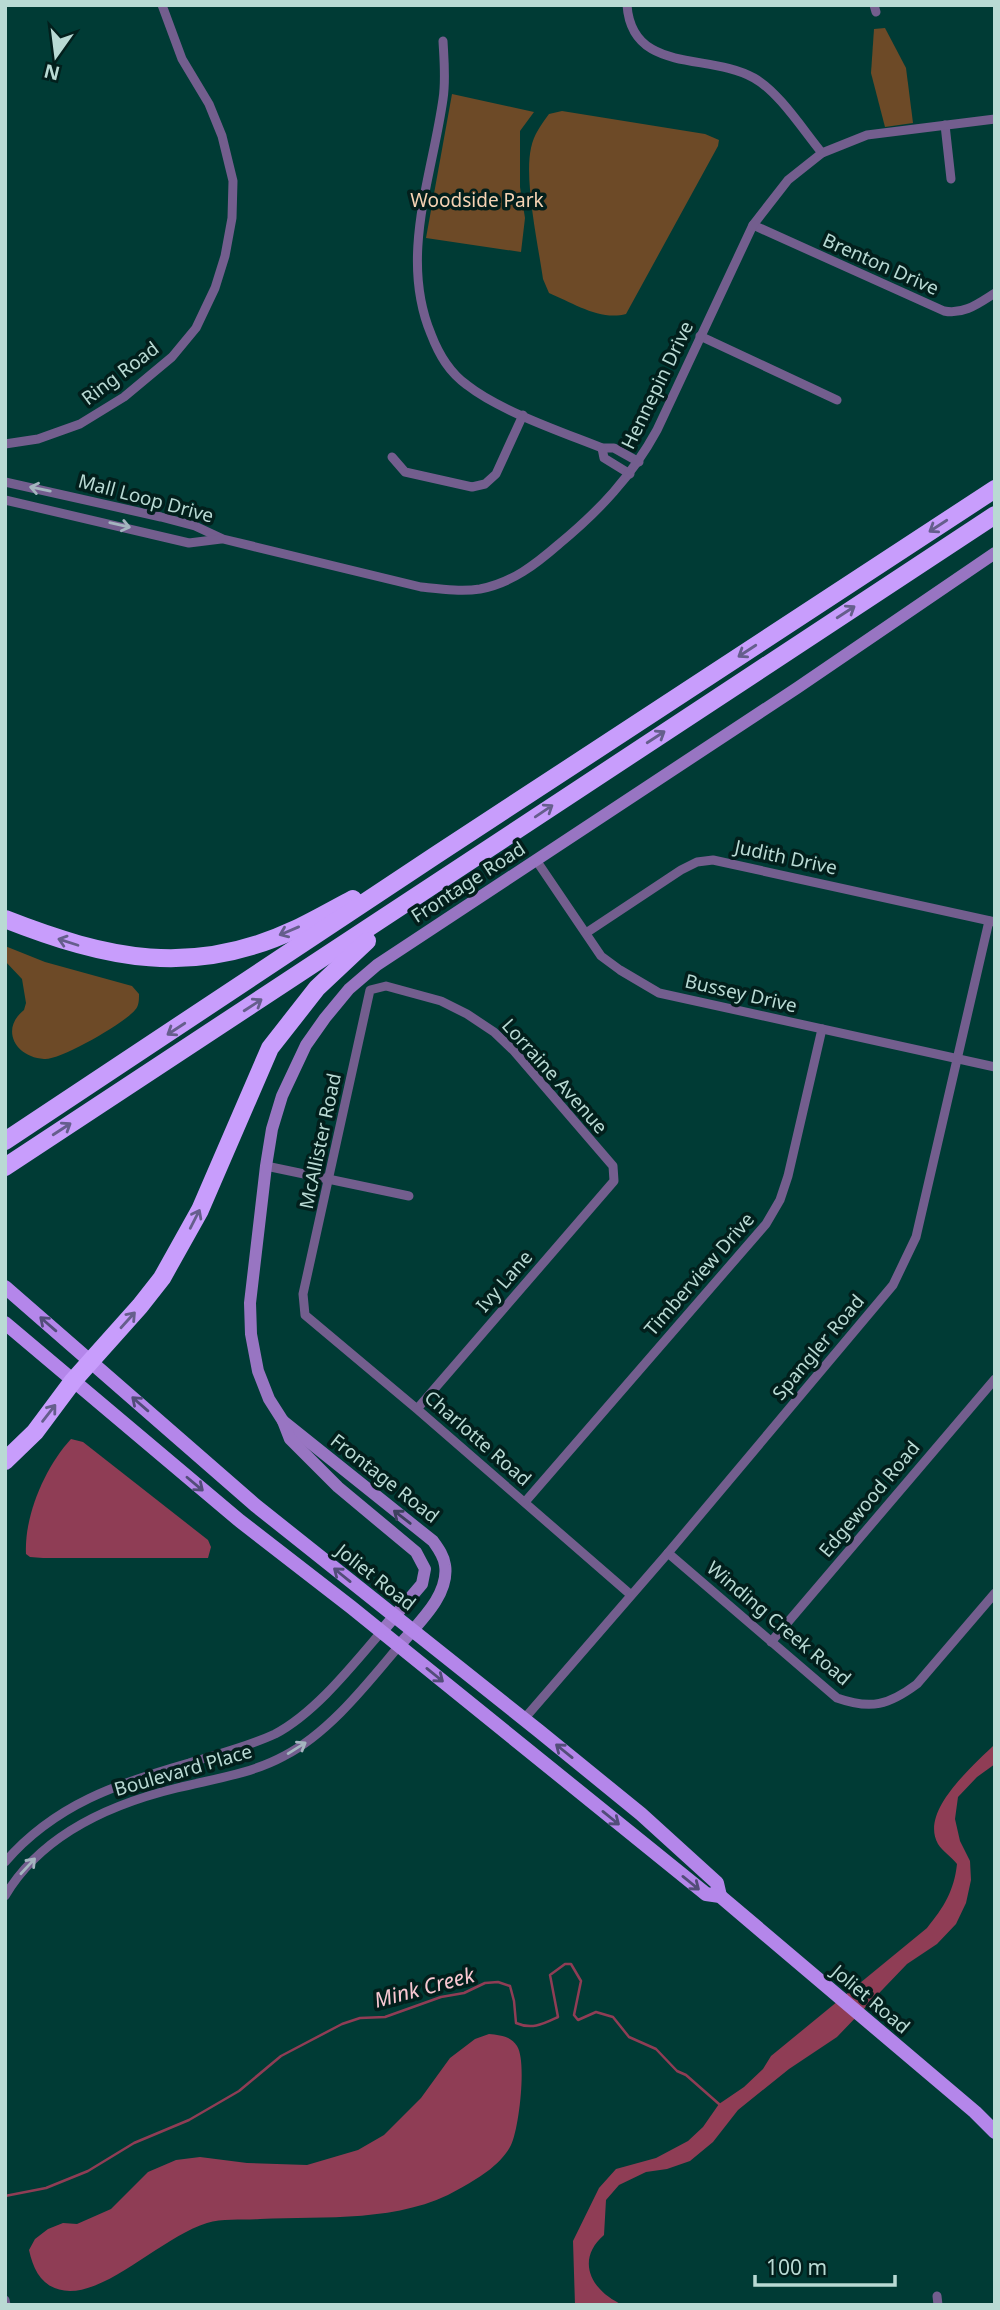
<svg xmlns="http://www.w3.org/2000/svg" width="1000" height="2310" font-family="'Noto Sans',sans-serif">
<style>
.green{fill:#6d4a27}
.water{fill:#8f3d55}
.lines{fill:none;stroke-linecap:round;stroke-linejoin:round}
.stream{stroke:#8f3d55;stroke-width:2.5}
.street{stroke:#735e8e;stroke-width:9}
.secondary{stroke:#9875c2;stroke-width:12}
.primary{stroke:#b486ea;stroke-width:14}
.highway{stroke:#c89dfc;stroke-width:18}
.oneway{stroke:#a4b5bf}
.oneway2{stroke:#655e8c}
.oneway3{stroke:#524d79}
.oneway4{stroke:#3e415e}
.labels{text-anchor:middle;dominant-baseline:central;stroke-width:7;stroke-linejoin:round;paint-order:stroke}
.park-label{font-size:19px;fill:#f6d3b4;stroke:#021f1c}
.street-label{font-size:19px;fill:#b9dad4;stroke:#021f1c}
.water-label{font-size:21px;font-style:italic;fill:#f9c8d2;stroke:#021f1c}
</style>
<rect width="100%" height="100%" fill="#003b35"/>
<g class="green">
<polygon points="885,28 906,68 913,123 885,127 871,73 874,29"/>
<polygon points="452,94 534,112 520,131 520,187 525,218 521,252 426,238"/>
<path d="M562,111L705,134L719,140L718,146L626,314C600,321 573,303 549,293L543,279C538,244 524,180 531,148C534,134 541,125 549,114Z"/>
<path d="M5,946L45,962L132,986L139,994C139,1000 139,1006 135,1010C125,1023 59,1061 44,1059C15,1057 0,1029 24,1010L26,1003L22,979L5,961Z"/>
</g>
<g class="water">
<path d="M71,1439L83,1442L208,1540L211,1547L208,1558H43L30,1557L26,1554C24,1516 45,1467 71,1439Z"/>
<path d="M995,1744V1764L977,1777L958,1797L955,1819L960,1841L970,1861L971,1880L966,1903L956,1924L937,1944L907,1964L837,2037L789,2069L738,2110L713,2142L690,2161L667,2169L646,2172L619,2185L606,2200L604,2235C575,2260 591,2291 623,2305H575L573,2241L599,2188L616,2169L656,2158L688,2141L703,2127L719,2104L744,2087L763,2069L771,2056L927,1928C944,1907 954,1891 957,1864C952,1857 942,1851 938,1844C919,1811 974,1765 995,1744Z"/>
<path d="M489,2034C499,2035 511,2036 517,2046C527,2061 519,2129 511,2145C501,2165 477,2179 459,2189C401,2223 324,2216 260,2219C244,2220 223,2218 207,2223C164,2236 111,2291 70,2291C44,2290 34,2273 29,2250L35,2239L48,2229L63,2223L77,2224L111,2209L148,2172L176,2160L200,2157L247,2163L307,2165L358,2150L384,2135L421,2098L450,2058L475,2039Z"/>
</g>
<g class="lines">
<path class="stream" d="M5,2196L46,2188L88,2171L134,2143L189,2120L239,2091L281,2056L342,2024L360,2018L385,2017L441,1997L464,1993L485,1983L498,1982L510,1986L514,2001L516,2023C532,2030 543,2024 558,2017L550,1975L565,1964H571L581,1981L574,2015L578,2020L596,2012L613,2017L629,2037L656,2049L677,2071L686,2075L719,2104"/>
<g class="street">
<path d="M627,5C632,75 709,52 754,78C779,92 803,130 822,153"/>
<polyline points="874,5 876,12"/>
<path d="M443,41C444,60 446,80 443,99C432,177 399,257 431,334C439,355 449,372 467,385C500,411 562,432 602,448H614L639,462"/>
<polyline points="945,125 951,179"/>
<path d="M753,225L944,311C964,315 979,303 995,293"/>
<polyline points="700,336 837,400"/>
<polyline points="5,444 38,439 80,424 124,397 172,357 196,328 215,288 225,256 232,218 233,181 222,136 209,104 182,59 162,5"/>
<polyline points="602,448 604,458 630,474"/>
<polyline points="392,457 405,472 472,487 485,484 496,474 523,415"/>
<path d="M5,482L161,517L195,526L223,539L421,587C440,589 461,592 480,589C512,583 536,564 559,544C599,511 632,476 657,430L753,225L788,180L822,153L867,135L995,119"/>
<polyline points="5,500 189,543 221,539"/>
<polyline points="536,860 601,956 620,970 659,993 995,1067"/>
<polyline points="586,933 681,870 697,862 713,860 995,922"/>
<polyline points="266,1166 409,1196"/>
<polyline points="417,1409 614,1181 613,1166 514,1051 494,1032 467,1014 441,1001 386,986 370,990 303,1294 305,1315 417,1409 631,1595"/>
<polyline points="525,1502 766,1224 780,1200 788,1176 822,1029"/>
<path d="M668,1553L837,1698C871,1710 889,1705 917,1684L995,1593"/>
<polyline points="771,1642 995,1379"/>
<polyline points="524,1719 668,1553 893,1285 916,1237 989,921"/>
<path d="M5,1862C55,1804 119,1783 189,1763C218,1754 247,1747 275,1734C315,1713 352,1666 382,1631"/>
<path d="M5,1896C41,1835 111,1804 177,1788C213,1779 251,1774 284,1756C329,1733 367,1684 399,1646"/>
<polyline points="937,2296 938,2305"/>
<polyline points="5,2300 6,2305"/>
</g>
<g class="secondary">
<path d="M283,1421L433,1541C438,1548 444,1556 445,1565C450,1596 416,1625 399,1646"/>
<polyline points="382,1631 422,1584 425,1569 416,1552 338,1487 290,1439 283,1421 269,1399 258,1371 251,1334 250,1303 266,1166 272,1129 282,1096 306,1045 325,1018 349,989 377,965 797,688 995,553"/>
</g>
<g class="primary">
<polyline points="5,1287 255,1505 539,1731 641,1814 717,1883 720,1896"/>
<polyline points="5,1323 240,1521 351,1607 706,1894 720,1896 975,2112 995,2132"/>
</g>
<g class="highway">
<path d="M5,919C107,959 192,978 296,929C315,920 334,909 353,899"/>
<polyline points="5,1141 436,855 995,489"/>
<polyline points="5,1167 995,515"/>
<polyline points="5,1461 35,1432 73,1381 140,1306 162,1278 200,1210 270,1048 317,988 367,941"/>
</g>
</g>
<defs><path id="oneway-shaft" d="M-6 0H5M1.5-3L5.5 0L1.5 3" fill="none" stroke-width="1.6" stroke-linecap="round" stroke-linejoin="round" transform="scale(1.75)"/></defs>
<g class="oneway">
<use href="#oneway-shaft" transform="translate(40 489) rotate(-168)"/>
<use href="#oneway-shaft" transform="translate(120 525) rotate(13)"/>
<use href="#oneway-shaft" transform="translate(297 1748) rotate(-32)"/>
<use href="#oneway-shaft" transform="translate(28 1866) rotate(-47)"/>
</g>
<g class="oneway2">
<use href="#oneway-shaft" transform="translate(938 526) rotate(147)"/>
<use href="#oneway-shaft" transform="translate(846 612) rotate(-33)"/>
<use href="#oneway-shaft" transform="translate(747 651) rotate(147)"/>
<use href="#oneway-shaft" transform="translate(656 737) rotate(-33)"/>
<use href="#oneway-shaft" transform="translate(544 811) rotate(-34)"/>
<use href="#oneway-shaft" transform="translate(289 931) rotate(157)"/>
<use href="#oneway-shaft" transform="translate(68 942) rotate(-162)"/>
<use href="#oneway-shaft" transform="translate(253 1005) rotate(-33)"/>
<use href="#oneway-shaft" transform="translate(176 1029) rotate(147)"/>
<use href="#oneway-shaft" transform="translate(62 1129) rotate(-33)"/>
<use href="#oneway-shaft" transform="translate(195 1219) rotate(-63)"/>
<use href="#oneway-shaft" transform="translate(128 1320) rotate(-48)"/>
<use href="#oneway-shaft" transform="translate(49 1413) rotate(-52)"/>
</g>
<g class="oneway3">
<use href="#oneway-shaft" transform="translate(48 1324) rotate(-139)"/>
<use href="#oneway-shaft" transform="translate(140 1404) rotate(-139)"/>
<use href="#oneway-shaft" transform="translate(195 1484) rotate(40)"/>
<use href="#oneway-shaft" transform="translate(342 1575) rotate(-141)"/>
<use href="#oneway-shaft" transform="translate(435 1675) rotate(39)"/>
<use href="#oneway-shaft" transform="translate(564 1751) rotate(-141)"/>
<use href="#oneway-shaft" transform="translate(611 1818) rotate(39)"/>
<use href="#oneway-shaft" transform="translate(691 1883) rotate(39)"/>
</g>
<use class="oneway4" href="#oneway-shaft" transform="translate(402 1517) rotate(-142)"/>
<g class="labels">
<g class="park-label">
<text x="477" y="200">Woodside Park</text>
</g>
<g class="street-label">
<text transform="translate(881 264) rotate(24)">Brenton Drive</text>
<text transform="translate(120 373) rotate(-37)">Ring Road</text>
<text transform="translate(657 385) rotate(-64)">Hennepin Drive</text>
<text transform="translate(146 498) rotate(15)">Mall Loop Drive</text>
<text transform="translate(786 857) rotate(12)">Judith Drive</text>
<text transform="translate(468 882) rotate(-33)">Frontage Road</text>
<text transform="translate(741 993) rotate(13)">Bussey Drive</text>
<text transform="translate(555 1076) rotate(48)">Lorraine Avenue</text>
<text transform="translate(320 1141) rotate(-78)">McAllister Road</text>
<text transform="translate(699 1274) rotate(-49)">Timberview Drive</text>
<text transform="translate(504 1281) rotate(-49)">Ivy Lane</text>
<text transform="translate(818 1347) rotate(-50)">Spangler Road</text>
<text transform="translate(478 1438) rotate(41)">Charlotte Road</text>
<text transform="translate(385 1478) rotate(38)">Frontage Road</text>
<text transform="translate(869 1499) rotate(-50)">Edgewood Road</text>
<text transform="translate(376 1577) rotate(38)">Joliet Road</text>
<text transform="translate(779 1623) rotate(40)">Winding Creek Road</text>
<text transform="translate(183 1770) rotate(-16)">Boulevard Place</text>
<text transform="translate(871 1999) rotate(40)">Joliet Road</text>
</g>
<g class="water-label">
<text transform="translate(424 1987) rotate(-15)">Mink Creek</text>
</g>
</g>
<rect width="1000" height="2310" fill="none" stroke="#b9dad4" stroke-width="14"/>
<g transform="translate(56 56) rotate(194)" stroke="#021f1c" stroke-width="5" paint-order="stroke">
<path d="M0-5L12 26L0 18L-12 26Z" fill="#b9dad4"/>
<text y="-10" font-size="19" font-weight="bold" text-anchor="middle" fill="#b9dad4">N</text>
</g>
<path d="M755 2275v10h140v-10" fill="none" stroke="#b9dad4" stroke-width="3.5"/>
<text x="766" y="2275" font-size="21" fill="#b9dad4" stroke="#021f1c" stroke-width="5" paint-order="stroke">100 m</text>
</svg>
